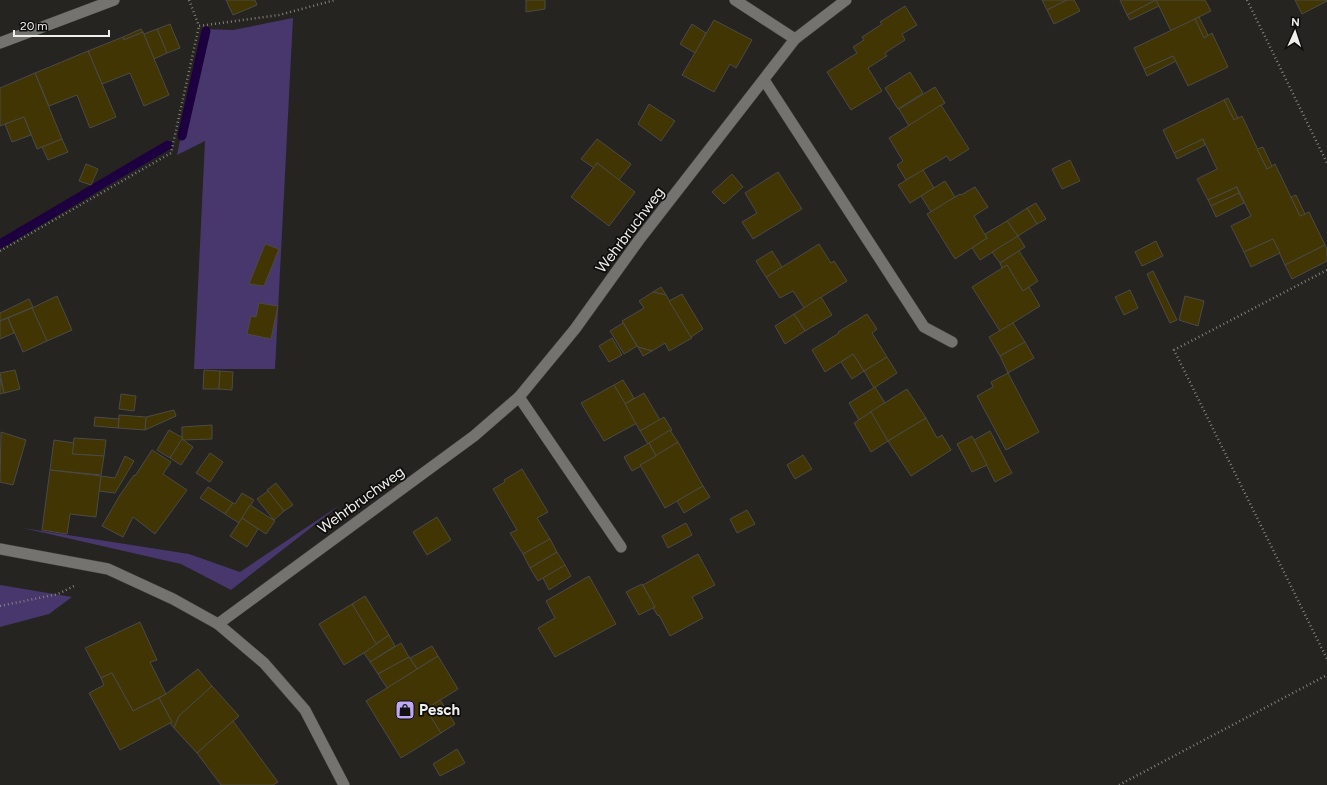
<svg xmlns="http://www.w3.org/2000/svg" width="1327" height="785" font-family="Figtree,sans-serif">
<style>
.green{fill:#48376c}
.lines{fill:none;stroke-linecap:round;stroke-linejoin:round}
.stream{stroke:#1d003f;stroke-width:9}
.building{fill:#413503;stroke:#4b4a46}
.minor-casing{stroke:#403f3c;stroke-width:12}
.tertiary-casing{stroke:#403f3c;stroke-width:12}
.path{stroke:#81817e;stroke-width:2.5;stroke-dasharray:1 3;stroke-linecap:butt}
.minor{stroke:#74736f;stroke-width:11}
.tertiary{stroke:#74736f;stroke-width:11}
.labels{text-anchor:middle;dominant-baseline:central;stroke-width:3.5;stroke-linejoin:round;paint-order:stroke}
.street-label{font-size:15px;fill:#efefec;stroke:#0e0d0c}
.poi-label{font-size:15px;font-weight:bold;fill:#efefec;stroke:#0e0d0c;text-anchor:start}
</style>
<rect width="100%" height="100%" fill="#252421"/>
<g class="green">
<polygon points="293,18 275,369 194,369 205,141 177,155 203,29 233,30"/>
<polygon points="170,140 169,149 111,184 0,247 0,239 107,179"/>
<polygon points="340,505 231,590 181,564 23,528 189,554 240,572"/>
<polygon points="0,585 72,597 49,614 0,627"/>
</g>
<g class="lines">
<g class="stream">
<polyline points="182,136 206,31"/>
<polyline points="0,244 168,145"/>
</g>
</g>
<g class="building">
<polygon points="226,0 255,0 257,5 233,15"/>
<polygon points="526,0 545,0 545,9 526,12"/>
<polygon points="1042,0 1067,0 1047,10"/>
<polygon points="1067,0 1074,0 1080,11 1054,24 1047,10"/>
<polygon points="1120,0 1205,0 1211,11 1171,31 1156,0 1127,15"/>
<polygon points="1156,0 1159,6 1130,20 1127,15"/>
<polygon points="1295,0 1327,0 1327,1 1302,14"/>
<polygon points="905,6 917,25 902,34 905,40 885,53 887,56 868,68 882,91 851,110 827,72 857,53 853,47 864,40 862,37 882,24 880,22"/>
<polygon points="1199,17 1208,35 1204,38 1195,19"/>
<polygon points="1195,19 1204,38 1212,33 1228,67 1188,86 1173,56 1144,69 1134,48"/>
<polygon points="714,20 752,40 736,68 730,64 714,92 682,75"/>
<polygon points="170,24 180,48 167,53 157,29"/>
<polygon points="692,24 706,33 695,53 680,44"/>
<polygon points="141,29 143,32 124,40 123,37"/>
<polygon points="157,29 167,53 154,59 144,34"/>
<polygon points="143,32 169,95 144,106 130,73 102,84 88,51 123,37 124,40"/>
<polygon points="88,51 116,117 90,128 77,95 49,106 35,73"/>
<polygon points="1173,56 1176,61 1147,76 1144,69"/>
<polygon points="910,72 923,93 898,109 885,88"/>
<polygon points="35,73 62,139 37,149 24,117 0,126 0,88"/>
<polygon points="935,87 945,103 909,126 899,109"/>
<polygon points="1228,98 1238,118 1234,120 1224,100"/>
<polygon points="1224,100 1234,120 1242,116 1267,169 1275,164 1300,216 1309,212 1325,245 1285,265 1273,239 1244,252 1231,226 1251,216 1237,187 1208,200 1197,179 1217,169 1203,139 1174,153 1163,130"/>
<polygon points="649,104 675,121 661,141 638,124"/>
<polygon points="941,105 969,149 950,161 947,156 906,180 897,165 903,161 889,138"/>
<polygon points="24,117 31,135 12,142 5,124"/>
<polygon points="62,139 68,152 48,160 42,147"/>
<polygon points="597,139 631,164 619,180 597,163 594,168 581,159"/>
<polygon points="1203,139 1205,145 1177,159 1174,153"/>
<polygon points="1263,147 1272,166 1267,169 1257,149"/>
<polygon points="1070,160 1080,181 1062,189 1052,169"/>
<polygon points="597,163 635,192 609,226 571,197"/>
<polygon points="86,164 98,169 91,185 79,181"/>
<polygon points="923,170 934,188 910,203 898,185"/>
<polygon points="778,172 802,209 753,239 742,222 757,213 745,193"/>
<polygon points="732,174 743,187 724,204 712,192"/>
<polygon points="945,181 955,197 931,212 921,196"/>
<polygon points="975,187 988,207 974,216 987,238 955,259 927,214 960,194 961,195"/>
<polygon points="1237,187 1239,193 1211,206 1208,200"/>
<polygon points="1239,193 1244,203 1216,217 1211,206"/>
<polygon points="1296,195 1305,214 1300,216 1291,197"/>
<polygon points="1036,203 1046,219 1037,224 1027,208"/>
<polygon points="1027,208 1037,224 1018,236 1007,221"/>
<polygon points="1007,221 1018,236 980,260 972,248 987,238 985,234"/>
<polygon points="1018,236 1025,247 1000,263 992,252"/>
<polygon points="1273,239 1280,253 1251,267 1244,252"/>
<polygon points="1156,241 1163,256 1142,266 1135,252"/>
<polygon points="265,244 279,249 264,286 249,284"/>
<polygon points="819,244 831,263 834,261 847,281 804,308 793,291 780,298 766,277"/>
<polygon points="1325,245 1327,249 1327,261 1292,279 1285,265"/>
<polygon points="772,251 782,267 766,277 756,261"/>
<polygon points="1019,251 1038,281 1023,291 1007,265 1002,268 1000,263"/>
<polygon points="1007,265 1023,291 1029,287 1040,306 1000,331 972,287"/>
<polygon points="1153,271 1177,320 1170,323 1147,274"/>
<polygon points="661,287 666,295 653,292"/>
<polygon points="1130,290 1138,308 1124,315 1115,297"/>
<polygon points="653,292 666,295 692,338 669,351 665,343 652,351 638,347 622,321 644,308 639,301"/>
<polygon points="682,294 703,329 691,337 669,301"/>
<polygon points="57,296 72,330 47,341 32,308"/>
<polygon points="1185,296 1204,301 1198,326 1179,320"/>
<polygon points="821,297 832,315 805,331 794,314"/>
<polygon points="29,299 33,307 0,321 0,313"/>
<polygon points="259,303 278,306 271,339 247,334 251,316 256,317"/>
<polygon points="32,308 47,341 23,352 8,318"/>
<polygon points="794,314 805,331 785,344 775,326"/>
<polygon points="867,314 877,329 872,333 887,357 864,371 853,354 825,372 812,350 839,333 838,332"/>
<polygon points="8,318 14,333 0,339 0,321"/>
<polygon points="623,323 637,346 624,354 610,331"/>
<polygon points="1013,323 1025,342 1000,356 989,337"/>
<polygon points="612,338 622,355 609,362 599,346"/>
<polygon points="1025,342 1034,358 1008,373 1000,356"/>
<polygon points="638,347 652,351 643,356"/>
<polygon points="853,354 864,371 852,379 841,362"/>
<polygon points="887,357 897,373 874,388 864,371"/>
<polygon points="15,370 20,389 4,393 0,373"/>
<polygon points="204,370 220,371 219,389 203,389"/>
<polygon points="220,371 233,372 232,390 219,389"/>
<polygon points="1008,373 1039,432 1006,450 977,396 993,387 991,382"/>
<polygon points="0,378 4,393 0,394"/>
<polygon points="623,380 634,398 625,404 614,385"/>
<polygon points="614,385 637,423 604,441 581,403"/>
<polygon points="875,387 885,403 859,420 849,403"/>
<polygon points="907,389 926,418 888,441 870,412"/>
<polygon points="644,393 660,420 640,431 625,404"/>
<polygon points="121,394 136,396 134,411 119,409"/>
<polygon points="174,410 176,416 145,430 146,417"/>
<polygon points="871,412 888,441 871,452 854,423"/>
<polygon points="119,415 146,417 145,430 118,428"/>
<polygon points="95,417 119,419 118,428 94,426"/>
<polygon points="664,417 672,430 648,444 640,431"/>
<polygon points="926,418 937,438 942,435 951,450 911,476 888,441"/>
<polygon points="212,425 212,439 182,440 182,427"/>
<polygon points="169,430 183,438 170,458 157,450"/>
<polygon points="670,430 678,442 656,456 649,443"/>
<polygon points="990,431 1012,473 995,482 974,440"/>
<polygon points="1,432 26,440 13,485 0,482"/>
<polygon points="972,436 987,465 972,472 957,444"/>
<polygon points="74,438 106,440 104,456 72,454"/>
<polygon points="182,439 193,447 181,465 170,458"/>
<polygon points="54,440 74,443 72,454 104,456 101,475 50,470"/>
<polygon points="678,442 703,486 665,508 640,465"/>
<polygon points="649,443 656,456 640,465 641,466 632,471 624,457"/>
<polygon points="152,450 171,462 163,474 187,490 155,534 133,517 123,537 102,526 120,495 134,475 135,476"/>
<polygon points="210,453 223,462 210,482 196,473"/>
<polygon points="803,455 812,469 795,479 787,465"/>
<polygon points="125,456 134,461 115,493 99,491 101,476 115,478"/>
<polygon points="522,469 548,512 537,518 550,539 523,554 510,533 517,530 493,489 505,482 504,480"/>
<polygon points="50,470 101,476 96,517 70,514 67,534 42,530"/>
<polygon points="276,483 293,505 284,511 267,490"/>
<polygon points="703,486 710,497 684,513 677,501"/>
<polygon points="208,487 233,503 225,514 200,498"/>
<polygon points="268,491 284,511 274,520 257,499"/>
<polygon points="242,493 254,500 239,523 225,514 233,503 235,504"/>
<polygon points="250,505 275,521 266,534 242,518"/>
<polygon points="747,510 755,524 737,533 730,519"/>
<polygon points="437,517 451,540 427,555 413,532"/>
<polygon points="242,518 258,529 247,547 230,536"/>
<polygon points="686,523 692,535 668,548 662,536"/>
<polygon points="550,539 557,552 530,568 523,554"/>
<polygon points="557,552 565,565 538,581 530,568"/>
<polygon points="698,554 715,585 692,597 703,618 670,636 659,615 658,616 653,608 655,607 643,585"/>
<polygon points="565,565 571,576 549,590 543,578"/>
<polygon points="589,576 616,624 555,657 538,628 555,618 546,601"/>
<polygon points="642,584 655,607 639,615 626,592"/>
<polygon points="365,596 389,635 376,644 352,604"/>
<polygon points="352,604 377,645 344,665 319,624"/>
<polygon points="140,622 157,660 150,662 166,694 133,711 112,673 101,678 85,648"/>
<polygon points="389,635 395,646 370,662 364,653"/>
<polygon points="401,643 409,657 378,674 370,662"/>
<polygon points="432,646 438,656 417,669 410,658"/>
<polygon points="438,656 458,689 426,709 441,733 401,758 366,701"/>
<polygon points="409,657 417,669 387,688 378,674"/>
<polygon points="198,669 212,686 179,716 174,728 170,723 172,722 159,698 166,694"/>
<polygon points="112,673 133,711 159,698 172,722 120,750 89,693 104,685 101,678"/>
<polygon points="212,686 239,716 197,753 174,728 179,716"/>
<polygon points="440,700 455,724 441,733 426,709"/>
<polygon points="233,721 278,782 273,785 221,785 197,753"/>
<polygon points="457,749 465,763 440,776 433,764"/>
</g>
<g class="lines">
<g class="minor-casing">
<g id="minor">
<polyline points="735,0 795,39"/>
<polyline points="0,43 114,0"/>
<polyline points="764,80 924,327 952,342"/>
<polyline points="519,397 621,547"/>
<polyline points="218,624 474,436 519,397 575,329 639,240 795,39 846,0"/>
</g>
</g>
<g class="tertiary-casing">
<polyline id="tertiary" points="0,549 108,569 173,599 218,624 264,663 305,710 344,785"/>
</g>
<g class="path">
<polyline points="189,0 199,26 279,15 335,0"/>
<polyline points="1247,0 1327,163"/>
<polyline points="0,251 171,153 199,26"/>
<polyline points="1327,270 1174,350 1327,659"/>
<polyline points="0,606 58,594 74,586"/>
<polyline points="1119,785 1327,675"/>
</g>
<use href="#minor" class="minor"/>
<use href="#tertiary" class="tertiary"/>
</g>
<defs>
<g id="shop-square" transform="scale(1)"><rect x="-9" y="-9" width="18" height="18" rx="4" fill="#bfa9f4" stroke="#0e0d0c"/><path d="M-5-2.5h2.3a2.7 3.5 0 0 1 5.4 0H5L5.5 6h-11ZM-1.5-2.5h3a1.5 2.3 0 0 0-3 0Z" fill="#111"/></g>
</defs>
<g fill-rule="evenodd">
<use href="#shop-square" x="405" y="710"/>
</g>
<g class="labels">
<g class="street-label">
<text transform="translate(630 230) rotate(-53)">Wehrbruchweg</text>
<text transform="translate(361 500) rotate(-36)">Wehrbruchweg</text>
</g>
<g class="poi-label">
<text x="419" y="710">Pesch</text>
</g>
</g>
<g transform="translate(1295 32) rotate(3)" stroke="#0e0d0c" stroke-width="3" paint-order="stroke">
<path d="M0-3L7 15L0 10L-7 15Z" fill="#efefec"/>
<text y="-6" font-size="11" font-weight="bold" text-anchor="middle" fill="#efefec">N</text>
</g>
<path d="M14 30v6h95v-6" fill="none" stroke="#efefec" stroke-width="2"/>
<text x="20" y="30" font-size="12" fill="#efefec" stroke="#0e0d0c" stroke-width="3" paint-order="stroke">20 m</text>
</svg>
